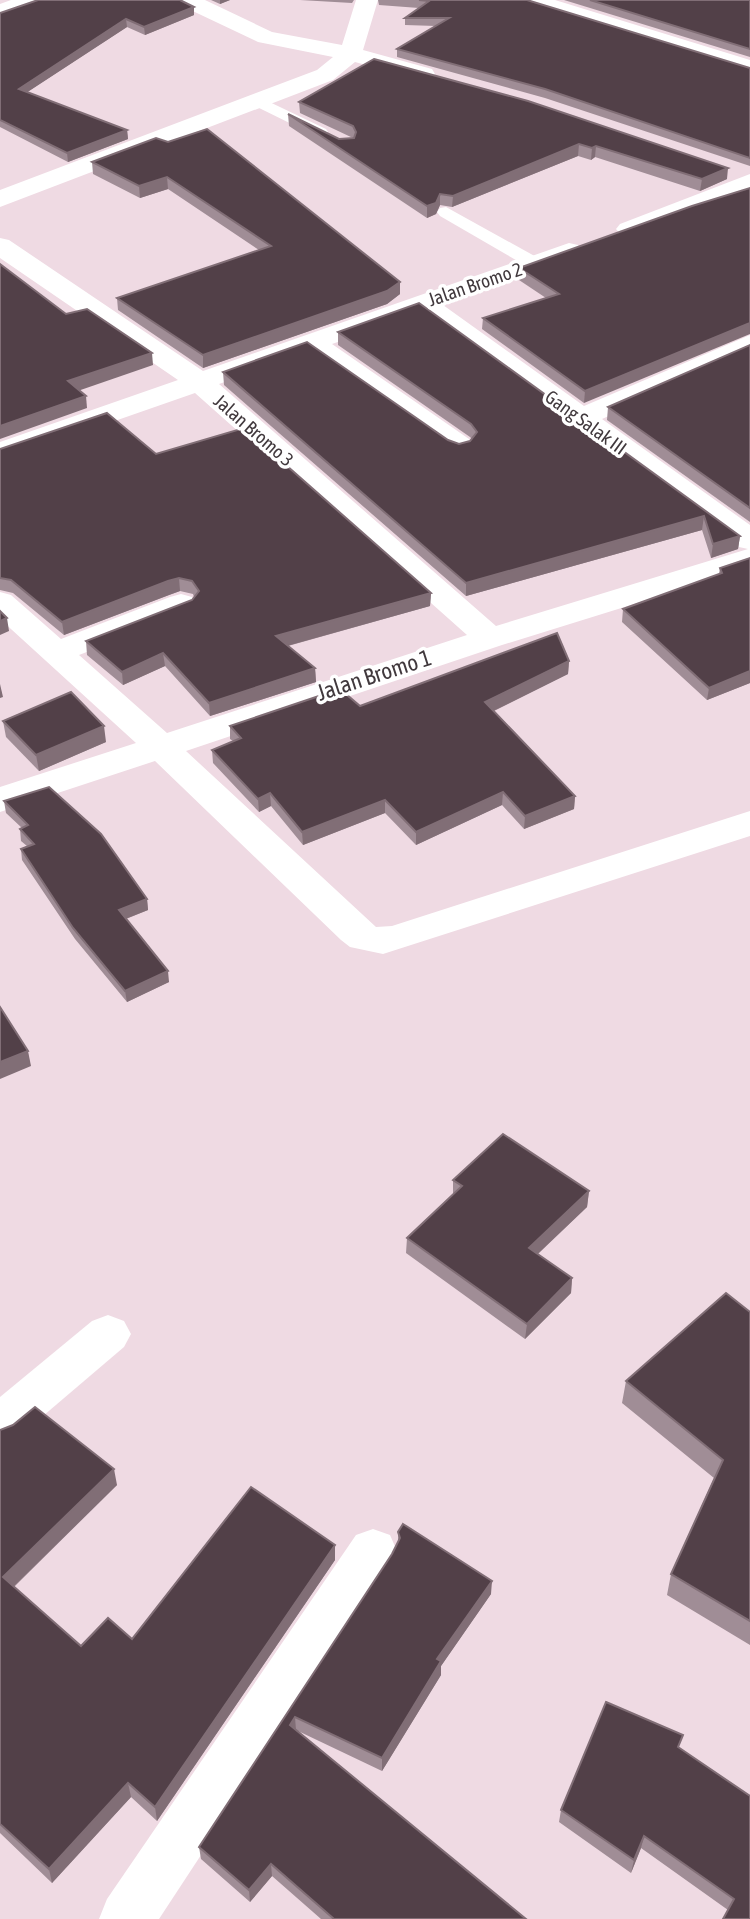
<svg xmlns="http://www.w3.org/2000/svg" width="750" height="1919" font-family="'Asap Condensed',sans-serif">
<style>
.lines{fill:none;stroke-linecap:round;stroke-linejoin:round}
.service{fill:#fff;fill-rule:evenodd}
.minor{fill:#fff;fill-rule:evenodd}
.wall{fill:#a08d96}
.shaded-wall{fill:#816e76}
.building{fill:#524048;stroke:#816e76;stroke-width:2}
.labels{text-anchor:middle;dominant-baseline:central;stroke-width:7;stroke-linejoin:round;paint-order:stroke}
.far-street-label{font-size:19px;fill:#41393d;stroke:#fff}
.street-label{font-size:23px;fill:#41393d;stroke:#fff}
</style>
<rect width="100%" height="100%" fill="#efdae3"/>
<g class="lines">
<g class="service">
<polygon points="259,97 326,129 328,132 320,137 314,135 253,105 251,102"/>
<polygon points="446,207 540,259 543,263 534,268 528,267 440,216 437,212 440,208"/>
</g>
<g class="minor">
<polygon points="11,0 42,0 39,5 0,19 0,4"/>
<polygon points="177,0 205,0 272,32 342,45 356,0 378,0 363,50 432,69 435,74 424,81 355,62 333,80 0,207 0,190 317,70 333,57 258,42 180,5"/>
<polygon points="521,0 555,0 750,60 750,74 524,5"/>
<polygon points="750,174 750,190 638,234 620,234 616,229 620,224"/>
<path d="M0,238L9,240L203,371L569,243L578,245L582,251L578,257L443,305L584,406L750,335V353L602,419L750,525V568L502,645L186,751L376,927L392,926L750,811V836L383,954L350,947L341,940L155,761L0,812V787L136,743L0,619V592L11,595L61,639L170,597L181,594L192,597L197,604L192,611L79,655L167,733L467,635L195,393L0,461V442L178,380L0,258ZM420,313L739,547L748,549L496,626L219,384L308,353L449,451L459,454L469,451L474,445L469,439L332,344Z"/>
<polygon points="108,1315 124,1321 131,1334 124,1347 16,1439 0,1445 0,1397 92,1321"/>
<polygon points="373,1529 390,1535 397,1551 390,1567 159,1919 99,1919 107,1899 356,1535"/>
</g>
</g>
<g class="wall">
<polygon points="211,0 230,0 220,4"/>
<polygon points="300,0 354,0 352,3"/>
<polygon points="378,0 527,0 750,68 750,166 545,98 397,57 397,49 436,26 405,25 405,18 419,8 379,5"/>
<polygon points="564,0 750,0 750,57"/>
<polygon points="0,13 194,15 145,35 127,27 27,92 127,130 128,139 68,162 0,127"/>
<polygon points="374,59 727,179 700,191 595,157 591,160 578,156 452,207 440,205 436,214 427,218 289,126 288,114 339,139 353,138 300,113 299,102"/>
<polygon points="156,138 400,282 400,294 387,304 203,368 118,310 117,298 259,250 168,189 140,198 93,174 92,162"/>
<polygon points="692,206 584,403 482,329 483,318 546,298 519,280 519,268"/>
<polygon points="419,303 740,536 738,549 711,558 702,530 466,596 224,385 223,372 459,444 470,441 472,439 470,437 338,345 338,332"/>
<polygon points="750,345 750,522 607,420 608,407"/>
<polygon points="0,449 156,454 431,593 430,606 288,646 315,668 316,682 210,716 165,666 123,685 87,655 86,641 192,600 194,597 193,594 180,591 169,595 64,635 13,593 0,590"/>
<polygon points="750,558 750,683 707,700 622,622 623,609 719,574 720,568"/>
<polygon points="569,661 568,674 494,711 575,796 574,809 524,829 502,805 416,845 385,813 303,845 271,806 259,812 213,763 212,750 233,741 230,739 230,726 360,706"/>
<polygon points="3,721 106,742 39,771 6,737"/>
<polygon points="4,801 147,899 148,910 126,919 169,982 127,1002 75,939 22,860 21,849 27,846 21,841 20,829 22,828 6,813"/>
<polygon points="453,1180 589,1191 587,1207 538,1254 572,1278 571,1293 525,1339 406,1253 407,1238 453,1195"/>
<polygon points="750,1312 750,1645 667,1595 671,1574 714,1478 622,1403 626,1381"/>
<polygon points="0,1430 117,1485 14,1587 81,1646 132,1639 335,1545 335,1560 157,1821 131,1797 52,1883 0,1833"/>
<polygon points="398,1532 491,1594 441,1666 441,1675 382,1771 298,1731 526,1919 321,1919 272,1876 250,1902 201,1859 199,1847 392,1554 398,1543"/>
<polygon points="680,1748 750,1919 728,1910 641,1848 631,1873 559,1822 561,1810"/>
</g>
<g class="shaded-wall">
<polygon points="220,0 230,0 220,4"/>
<polygon points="194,7 194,15 145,35 144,27"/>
<polygon points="126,19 127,27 20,97 19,89"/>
<polygon points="127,130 128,139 68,162 67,153"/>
<polygon points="579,144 578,156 452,207 453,196"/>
<polygon points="596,146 595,157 591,160 592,148"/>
<polygon points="728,168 727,179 700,191 702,179"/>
<polygon points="167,177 168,189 140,198 139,186"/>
<polygon points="440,194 440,205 436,214 427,218 427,206"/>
<polygon points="400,282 400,294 387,304 203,368 203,355"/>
<polygon points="750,323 750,334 584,403 585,391"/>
<polygon points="152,353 153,365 69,394 68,381"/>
<polygon points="86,396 87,408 0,439 0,426"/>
<polygon points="704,516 702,530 466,596 466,583"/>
<polygon points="740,536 738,549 711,558 713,544"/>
<polygon points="179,578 180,591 169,595 64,635 62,622 168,581"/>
<polygon points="431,593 430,606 276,649 276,636"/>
<polygon points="7,618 9,631 0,635 0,621"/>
<polygon points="163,653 165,666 123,685 122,672"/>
<polygon points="569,661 568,674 485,715 485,702"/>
<polygon points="315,668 316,682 210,716 209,703"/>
<polygon points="750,671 750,683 707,700 709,688"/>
<polygon points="0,684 3,697 0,698"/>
<polygon points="104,726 106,742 39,771 36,755"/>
<polygon points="503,792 502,805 416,845 416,832"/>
<polygon points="270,793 271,806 259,812 258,799"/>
<polygon points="575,796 574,809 524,829 525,816"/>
<polygon points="385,800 385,813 303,845 302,832"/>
<polygon points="147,899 148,910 120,921 119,910"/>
<polygon points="168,971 169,982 127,1002 125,991"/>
<polygon points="28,1051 31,1066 0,1079 0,1062"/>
<polygon points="589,1191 587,1207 528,1263 529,1248"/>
<polygon points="572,1278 571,1293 525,1339 527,1324"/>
<polygon points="114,1469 117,1485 7,1593 3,1577"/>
<polygon points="335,1545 335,1560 157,1821 155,1807"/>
<polygon points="492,1581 491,1594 441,1666 441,1675 382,1771 382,1758 437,1659"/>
<polygon points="295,1717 296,1730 290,1725"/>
<polygon points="128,1783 131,1797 52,1883 49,1869"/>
<polygon points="644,1836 641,1848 631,1873 634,1860"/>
<polygon points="271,1864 272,1876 250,1902 249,1890"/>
</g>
<g class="building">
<polygon points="38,0 180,0 194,7 144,27 126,19 19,89 127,130 67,153 0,120 0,13"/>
<polygon points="419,0 527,0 750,68 750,158 545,89 397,49 449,18 405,18 429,1"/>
<polygon points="590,0 750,0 750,49"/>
<polygon points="374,59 528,101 728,168 702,179 596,146 592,148 579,144 453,196 440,194 436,203 427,206 288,114 339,139 354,138 356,132 353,126 299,102"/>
<polygon points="207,129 400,282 387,291 203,355 117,298 271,246 167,177 139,186 92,162 156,138 168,142"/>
<polygon points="750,188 750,323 585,391 483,318 559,294 519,268 692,206"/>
<polygon points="0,264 66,314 87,309 152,353 68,381 86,396 0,426"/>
<polygon points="419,303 740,536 713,544 704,516 466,583 223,372 307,342 448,440 459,444 470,441 477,432 471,424 338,332"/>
<polygon points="750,345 750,508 608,407"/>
<polygon points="107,413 156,454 244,428 431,593 276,636 315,668 209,703 163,653 122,672 86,641 192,600 199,591 192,581 179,578 168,581 62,622 11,580 0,578 0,449"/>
<polygon points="750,558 750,671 709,688 623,609 722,573 720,568"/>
<polygon points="0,611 7,618 0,621"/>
<polygon points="557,633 569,661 485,702 575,796 525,816 503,792 416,832 385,800 302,832 270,793 258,799 212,750 241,738 230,726 340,689 360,706"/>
<polygon points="71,692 104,726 36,755 3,721"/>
<polygon points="49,787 101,834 147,899 119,910 168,971 125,991 73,928 21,849 34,844 20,829 28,825 4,801"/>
<polygon points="0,1007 28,1051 0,1062"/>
<polygon points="503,1134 589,1191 529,1248 572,1278 527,1324 407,1238 462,1186 453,1180"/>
<polygon points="726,1293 750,1312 750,1621 671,1574 723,1460 626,1381"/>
<polygon points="35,1407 114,1469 3,1577 81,1646 108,1618 132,1639 251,1487 335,1545 155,1807 128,1783 49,1869 0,1824 0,1430 13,1425"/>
<polygon points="403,1524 492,1581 437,1659 441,1661 382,1758 295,1717 290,1725 526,1919 334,1919 271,1864 249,1890 199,1847 392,1554 400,1538 398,1532"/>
<polygon points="606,1702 683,1735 678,1747 750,1796 750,1919 723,1919 734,1899 644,1836 634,1860 561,1810"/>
</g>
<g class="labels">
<g class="far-street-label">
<text transform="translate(475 284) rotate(-19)">Jalan Bromo 2</text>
<text transform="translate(586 422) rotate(36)">Gang Salak III</text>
<text transform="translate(254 430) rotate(41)">Jalan Bromo 3</text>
</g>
<g class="street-label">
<text transform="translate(374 675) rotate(-18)">Jalan Bromo 1</text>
</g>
</g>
</svg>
